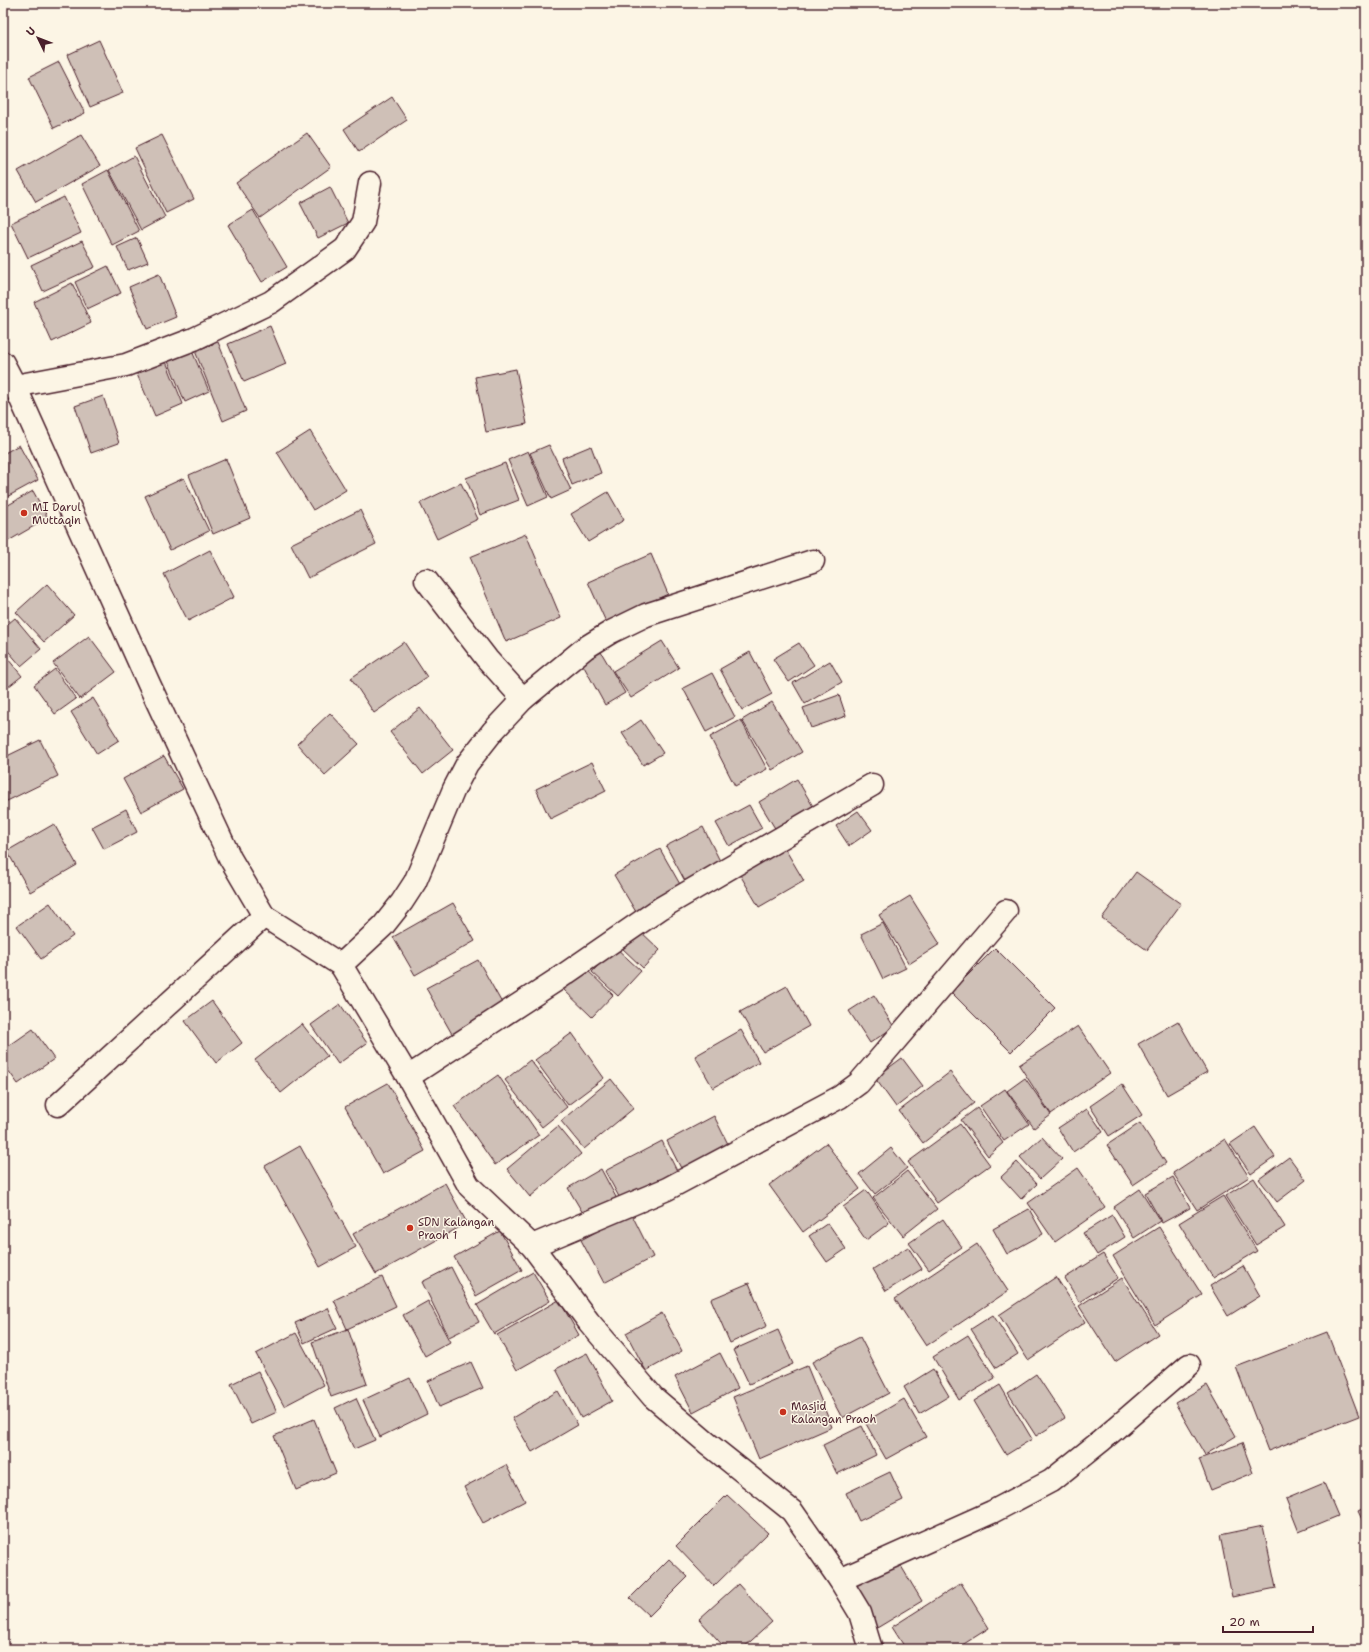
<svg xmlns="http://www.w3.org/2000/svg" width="1369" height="1652" font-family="'Shantell Sans',sans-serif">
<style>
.building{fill:#cfc0b7;stroke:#4a1f2b}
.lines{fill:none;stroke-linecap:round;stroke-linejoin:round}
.minor-casing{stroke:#4a1f2b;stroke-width:25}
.minor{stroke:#fcf5e5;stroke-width:22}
.poi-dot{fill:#c8321e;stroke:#fcf5e5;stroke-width:1.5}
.labels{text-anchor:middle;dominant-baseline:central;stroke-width:3;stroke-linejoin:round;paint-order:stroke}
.poi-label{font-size:11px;fill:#4a1f2b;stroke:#fcf5e5;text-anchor:start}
</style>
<rect width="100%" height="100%" fill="#fcf5e5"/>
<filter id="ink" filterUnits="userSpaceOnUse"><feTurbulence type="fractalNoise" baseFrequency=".025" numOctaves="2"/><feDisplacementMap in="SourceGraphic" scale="8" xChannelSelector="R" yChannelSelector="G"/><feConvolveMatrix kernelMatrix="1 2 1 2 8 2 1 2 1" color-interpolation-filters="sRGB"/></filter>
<g filter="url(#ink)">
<g class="building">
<polygon points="99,40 123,93 90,107 67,55"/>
<polygon points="59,62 85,113 54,128 29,77"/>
<polygon points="392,97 407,120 359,152 344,129"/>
<polygon points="307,133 331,167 260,218 236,183"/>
<polygon points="81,135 100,166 36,202 18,171"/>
<polygon points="162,135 194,199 166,213 135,148"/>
<polygon points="134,156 165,217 141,230 109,170"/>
<polygon points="108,170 139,231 112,245 82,184"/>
<polygon points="330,187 348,223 318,238 300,203"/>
<polygon points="64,197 81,233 28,258 11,223"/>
<polygon points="253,210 287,267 262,282 228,225"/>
<polygon points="137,238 148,262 128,270 117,247"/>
<polygon points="82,241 95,267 43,291 31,265"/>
<polygon points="108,266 121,293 87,309 75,282"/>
<polygon points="159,274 176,317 147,329 129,287"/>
<polygon points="72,283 91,323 52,342 34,302"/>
<polygon points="270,326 286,364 244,382 228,344"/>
<polygon points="218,342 246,411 223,421 195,351"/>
<polygon points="192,351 209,391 185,402 168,361"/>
<polygon points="165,359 183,404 155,416 136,372"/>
<polygon points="516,369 527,424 486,432 475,377"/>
<polygon points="103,396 119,443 91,453 75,406"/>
<polygon points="310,431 346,490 313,510 277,452"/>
<polygon points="19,445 38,480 3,499 3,454"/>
<polygon points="549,445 571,490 551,499 530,453"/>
<polygon points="591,446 601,473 572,485 562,458"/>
<polygon points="528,451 548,497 528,506 508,460"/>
<polygon points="226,459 250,518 213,534 189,475"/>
<polygon points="505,463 519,500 480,515 466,478"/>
<polygon points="184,478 209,531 170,550 145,496"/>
<polygon points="461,483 478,519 437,539 420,503"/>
<polygon points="33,491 48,518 3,544 3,508"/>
<polygon points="608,492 624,520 588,542 571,514"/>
<polygon points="360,510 376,544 308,578 291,544"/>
<polygon points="526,534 561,618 506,642 470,557"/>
<polygon points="210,550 234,597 188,621 164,574"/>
<polygon points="651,554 668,594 606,622 588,582"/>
<polygon points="47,584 74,615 44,642 16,612"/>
<polygon points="15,618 41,649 21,666 3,645 3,628"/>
<polygon points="89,636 116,672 80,699 53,663"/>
<polygon points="662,641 679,668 631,698 613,671"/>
<polygon points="404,642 427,677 374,713 351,678"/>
<polygon points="799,643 814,665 789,682 773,659"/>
<polygon points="601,652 625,693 605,705 582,663"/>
<polygon points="750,652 772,694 742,710 720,669"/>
<polygon points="3,653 22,676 3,691"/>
<polygon points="830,661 842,682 805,704 793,683"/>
<polygon points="55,669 76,699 55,714 34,685"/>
<polygon points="712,673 735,717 706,732 683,688"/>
<polygon points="839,695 846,716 811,728 803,708"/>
<polygon points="93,698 119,740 97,754 71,712"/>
<polygon points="772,702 802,752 772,770 742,720"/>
<polygon points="420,708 453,750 423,774 390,732"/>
<polygon points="330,713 359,744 325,775 297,744"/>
<polygon points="641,720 663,753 643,765 622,733"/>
<polygon points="741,720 767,769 735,786 710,737"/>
<polygon points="40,740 58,776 3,803 3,758"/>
<polygon points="164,756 183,789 141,812 123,779"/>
<polygon points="592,762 606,791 550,819 536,789"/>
<polygon points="797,779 814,808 776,830 759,802"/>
<polygon points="749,805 762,828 729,846 716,823"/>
<polygon points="126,809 137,832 104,849 92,827"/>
<polygon points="858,811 872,830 849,846 836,826"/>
<polygon points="54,824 77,865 30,892 7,851"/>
<polygon points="703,827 721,863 685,881 666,846"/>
<polygon points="781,842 804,881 759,907 736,868"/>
<polygon points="660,849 681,886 636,912 614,875"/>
<polygon points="1136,872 1181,904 1147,950 1102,918"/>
<polygon points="910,896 940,944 909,964 879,915"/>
<polygon points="50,903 73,936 41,959 17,926"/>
<polygon points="453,903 475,941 415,975 393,937"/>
<polygon points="883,923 906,968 883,979 861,934"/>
<polygon points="637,928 660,950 643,968 620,946"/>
<polygon points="615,947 641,971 618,996 592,972"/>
<polygon points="995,948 1055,1008 1011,1052 951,992"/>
<polygon points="478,960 503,1005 452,1034 426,988"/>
<polygon points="584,967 613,995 592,1017 563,989"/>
<polygon points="787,986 809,1026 763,1052 740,1012"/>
<polygon points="874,995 894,1027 870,1043 849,1011"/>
<polygon points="212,1001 242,1043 216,1063 185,1021"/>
<polygon points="340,1004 367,1043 338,1064 311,1025"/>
<polygon points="1178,1021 1207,1072 1167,1095 1138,1044"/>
<polygon points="302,1024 327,1056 281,1093 255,1060"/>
<polygon points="1078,1026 1110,1073 1051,1114 1019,1065"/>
<polygon points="33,1029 54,1059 18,1084 3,1063 3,1050"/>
<polygon points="741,1030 759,1062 713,1088 695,1056"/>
<polygon points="572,1033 604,1078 568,1105 535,1060"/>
<polygon points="902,1058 923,1086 896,1107 875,1078"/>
<polygon points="530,1060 567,1107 542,1127 505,1080"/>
<polygon points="950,1072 974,1103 923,1143 899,1111"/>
<polygon points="498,1075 539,1135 495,1165 454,1106"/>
<polygon points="1025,1078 1051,1115 1034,1128 1007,1091"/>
<polygon points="611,1079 634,1108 584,1149 561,1121"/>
<polygon points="388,1083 425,1151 383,1174 345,1107"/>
<polygon points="1122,1084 1142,1115 1109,1136 1090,1106"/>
<polygon points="1005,1089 1029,1124 1004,1141 980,1106"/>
<polygon points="977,1108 1003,1143 988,1156 961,1120"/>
<polygon points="1087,1109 1103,1132 1073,1152 1058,1128"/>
<polygon points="714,1116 731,1150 684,1174 667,1141"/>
<polygon points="1140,1123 1166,1163 1133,1185 1107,1145"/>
<polygon points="960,1124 990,1165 937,1203 908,1162"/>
<polygon points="558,1126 581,1154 530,1197 507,1169"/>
<polygon points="1255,1127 1275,1157 1251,1174 1230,1144"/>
<polygon points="1042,1137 1062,1159 1040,1179 1020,1157"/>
<polygon points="1225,1139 1249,1177 1197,1210 1173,1173"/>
<polygon points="662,1141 680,1177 624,1206 605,1171"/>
<polygon points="826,1143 860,1189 803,1232 769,1185"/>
<polygon points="300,1146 356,1247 320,1267 265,1166"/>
<polygon points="891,1148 907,1168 875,1194 859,1174"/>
<polygon points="1289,1157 1306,1180 1277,1202 1259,1179"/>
<polygon points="1017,1162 1037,1184 1021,1199 1001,1177"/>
<polygon points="1078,1168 1105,1207 1055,1242 1028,1203"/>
<polygon points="601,1169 618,1201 587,1220 568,1188"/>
<polygon points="907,1171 937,1209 903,1236 873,1198"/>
<polygon points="1173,1177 1190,1208 1162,1223 1145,1193"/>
<polygon points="1254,1178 1285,1227 1256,1245 1225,1196"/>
<polygon points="445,1183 467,1223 376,1274 353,1234"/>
<polygon points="1140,1189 1160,1221 1134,1238 1114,1207"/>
<polygon points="866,1190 889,1223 866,1240 843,1207"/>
<polygon points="1223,1196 1257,1251 1213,1278 1179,1223"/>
<polygon points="1029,1209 1043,1234 1007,1254 993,1229"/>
<polygon points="631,1213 653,1257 604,1283 581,1240"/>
<polygon points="1112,1215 1125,1237 1097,1255 1083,1233"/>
<polygon points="943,1219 962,1247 929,1270 909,1243"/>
<polygon points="828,1223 846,1249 827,1262 809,1236"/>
<polygon points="1159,1227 1202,1295 1155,1325 1113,1256"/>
<polygon points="500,1231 522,1270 476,1296 454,1257"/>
<polygon points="977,1244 1008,1291 926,1346 895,1299"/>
<polygon points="908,1247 922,1269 886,1291 873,1269"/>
<polygon points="1103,1254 1118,1278 1079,1302 1065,1278"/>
<polygon points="1243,1266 1260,1296 1228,1316 1210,1286"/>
<polygon points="451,1267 479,1322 449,1337 422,1282"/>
<polygon points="533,1272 550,1301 494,1334 477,1305"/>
<polygon points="382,1277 396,1306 347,1329 334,1300"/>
<polygon points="1056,1277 1085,1322 1028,1360 999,1315"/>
<polygon points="1122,1278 1158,1334 1115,1362 1079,1306"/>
<polygon points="749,1283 767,1326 730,1343 711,1299"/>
<polygon points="559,1300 579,1335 517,1370 497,1335"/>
<polygon points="428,1301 450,1342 425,1356 403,1315"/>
<polygon points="328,1308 337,1328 304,1343 295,1323"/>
<polygon points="662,1313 682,1351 646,1371 626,1333"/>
<polygon points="993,1315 1018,1354 996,1368 971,1329"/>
<polygon points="348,1329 367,1384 331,1397 312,1342"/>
<polygon points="778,1330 793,1364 749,1384 733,1350"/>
<polygon points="1327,1332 1359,1416 1268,1451 1236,1367"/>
<polygon points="296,1333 324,1385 284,1406 256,1354"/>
<polygon points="968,1335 995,1378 959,1400 933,1357"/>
<polygon points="860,1337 889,1393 842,1418 812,1362"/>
<polygon points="587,1353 612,1401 581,1418 556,1369"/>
<polygon points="720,1353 738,1388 693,1412 675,1377"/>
<polygon points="471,1362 483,1388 439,1407 428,1381"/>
<polygon points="807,1366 832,1427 759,1459 733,1397"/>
<polygon points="933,1369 949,1396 919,1414 904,1387"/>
<polygon points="258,1371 277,1412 251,1424 231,1384"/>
<polygon points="1036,1374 1065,1418 1036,1436 1008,1393"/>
<polygon points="410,1378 427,1414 380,1437 363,1400"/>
<polygon points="1000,1385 1032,1439 1006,1455 974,1401"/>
<polygon points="1207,1385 1236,1436 1205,1455 1175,1403"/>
<polygon points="558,1391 578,1425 532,1452 512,1418"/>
<polygon points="356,1398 375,1440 354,1449 335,1408"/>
<polygon points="904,1399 926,1437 886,1459 865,1422"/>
<polygon points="314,1419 336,1473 296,1490 274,1436"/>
<polygon points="862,1426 876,1455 837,1474 823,1445"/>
<polygon points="1242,1443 1253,1473 1211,1490 1199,1459"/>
<polygon points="506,1465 525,1501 483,1523 464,1487"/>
<polygon points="890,1472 903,1500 859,1521 846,1493"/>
<polygon points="1324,1483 1338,1516 1299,1532 1286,1499"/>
<polygon points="727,1495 768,1533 714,1586 676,1546"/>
<polygon points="1366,1507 1366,1528 1358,1511"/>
<polygon points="1263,1526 1276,1588 1232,1597 1220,1535"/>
<polygon points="895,1556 922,1601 877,1628 850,1583"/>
<polygon points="669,1559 688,1577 649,1616 630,1598"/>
<polygon points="961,1583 989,1628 956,1649 906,1649 892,1627"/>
<polygon points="738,1584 772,1622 742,1649 726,1649 699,1619"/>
</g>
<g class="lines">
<g class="minor-casing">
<g id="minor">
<polyline points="3,363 15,386 149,684 230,858 264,916 341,965 408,1077 469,1186 532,1246 589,1322 653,1397 707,1443 792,1511 840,1580 860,1613 871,1649"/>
<polyline points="15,386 126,365 194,339 271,302 345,249 363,222 370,183"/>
<polyline points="426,580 487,659 523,699"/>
<polyline points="341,965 383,926 402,902 415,882 454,789 467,764 493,731 523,699 585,648 611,632 646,615 813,561"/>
<polyline points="408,1077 555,981 661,908 872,785"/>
<polyline points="58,1105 264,916"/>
<polyline points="532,1246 667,1189 840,1097 859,1083 1006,911"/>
<polyline points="840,1580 992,1512 1051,1481 1101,1441 1189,1365"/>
</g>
</g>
<use href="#minor" class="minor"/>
</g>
</g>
<g class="poi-dot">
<circle cx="24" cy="513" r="4"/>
<circle cx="410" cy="1228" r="4"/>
<circle cx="783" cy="1412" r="4"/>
</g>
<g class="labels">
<g class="poi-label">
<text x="32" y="507">MI Darul<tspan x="32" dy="13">Muttaqin</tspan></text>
<text x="418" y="1222">SDN Kalangan<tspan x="418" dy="13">Praoh 1</tspan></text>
<text x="791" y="1406">Masjid<tspan x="791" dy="13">Kalangan Praoh</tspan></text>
</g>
</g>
<rect width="1369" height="1652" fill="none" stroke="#fcf5e5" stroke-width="16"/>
<rect x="8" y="8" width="1353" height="1636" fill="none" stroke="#4a1f2b" stroke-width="1.5" filter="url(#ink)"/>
<g transform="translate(38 38) rotate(313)" stroke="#fcf5e5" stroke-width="3" paint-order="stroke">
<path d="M0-3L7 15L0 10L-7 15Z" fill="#4a1f2b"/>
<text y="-6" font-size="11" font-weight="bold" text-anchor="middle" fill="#4a1f2b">U</text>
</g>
<path d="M1223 1626v6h90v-6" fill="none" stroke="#4a1f2b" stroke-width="2"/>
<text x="1229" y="1626" font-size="12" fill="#4a1f2b" stroke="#fcf5e5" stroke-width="3" paint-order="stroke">20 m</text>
</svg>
